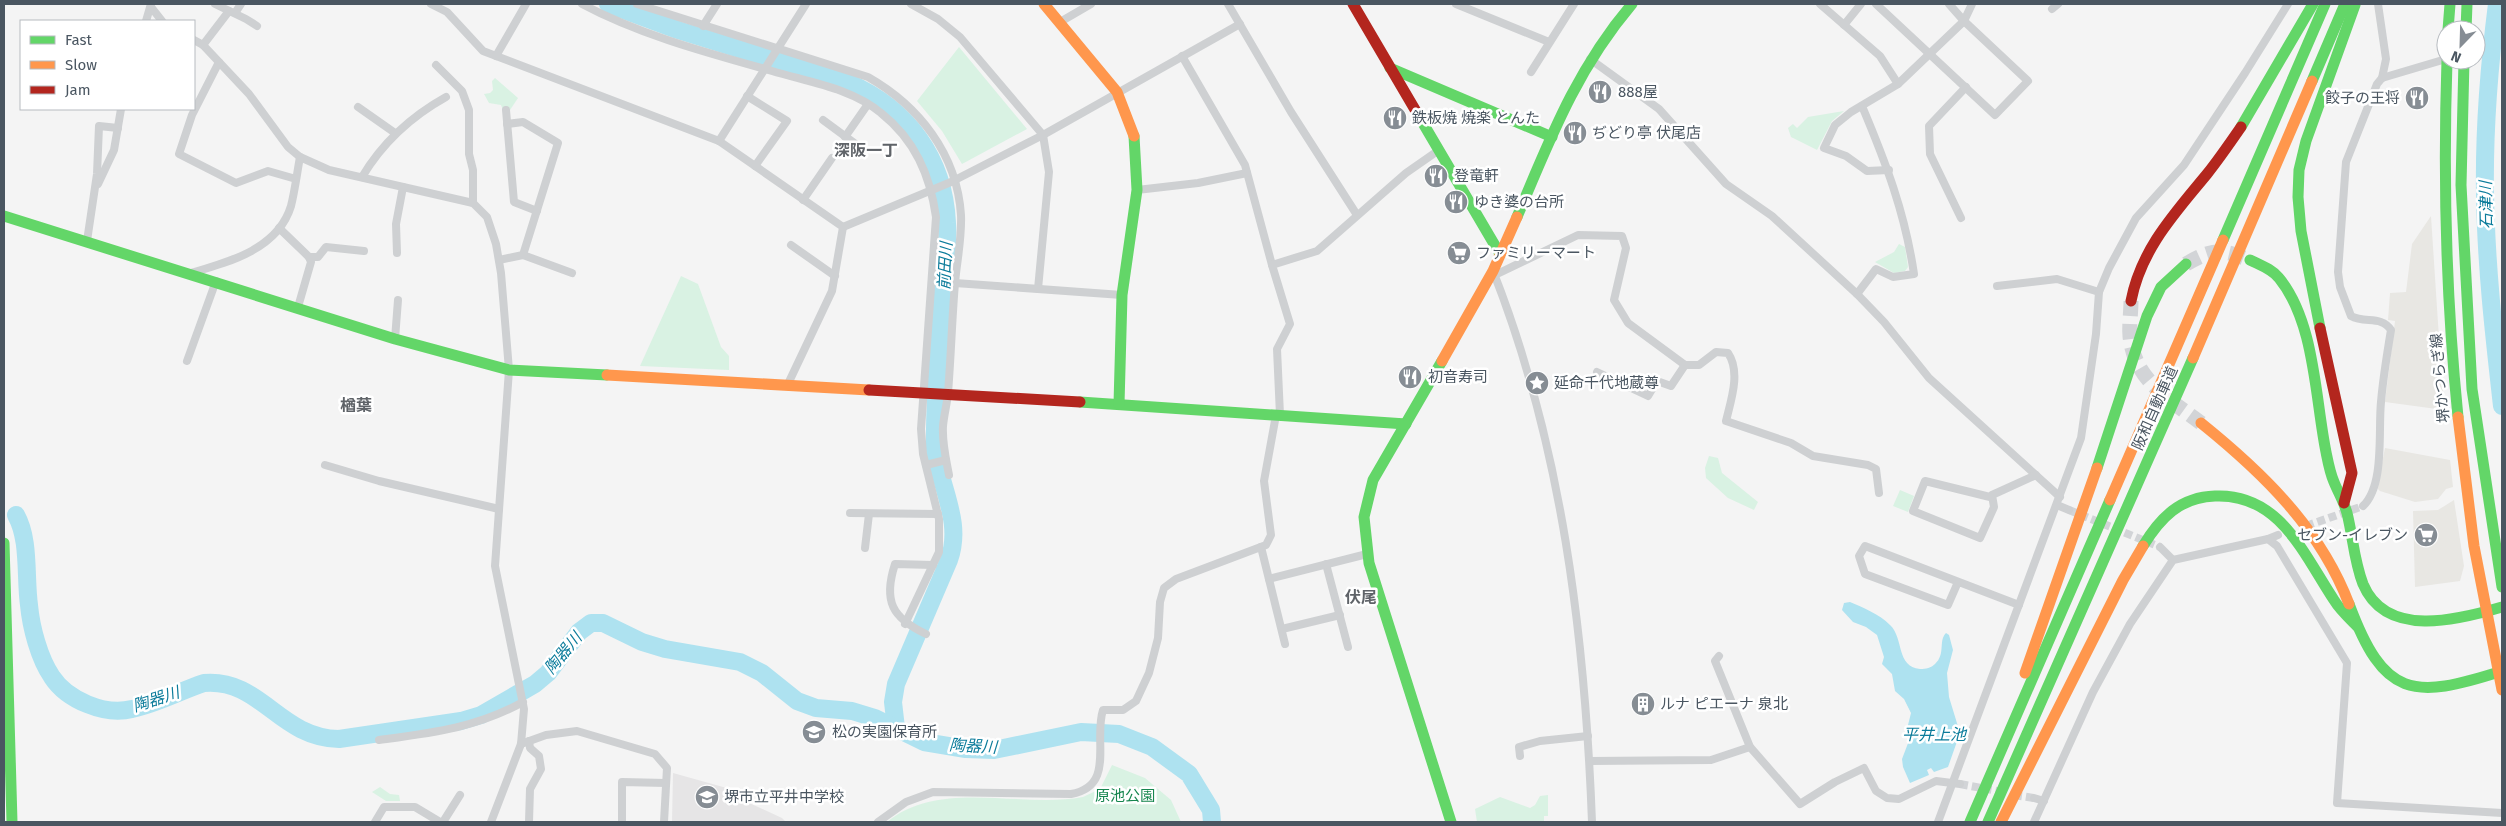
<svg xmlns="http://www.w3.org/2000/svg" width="2506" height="826" font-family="'Fira Sans','Noto Sans JP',sans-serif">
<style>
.commercial{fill:#e8e7e3}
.education{fill:#e6e5e6}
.green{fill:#d9f2e3}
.water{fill:#aee2f0}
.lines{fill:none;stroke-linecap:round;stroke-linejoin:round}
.river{stroke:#aee2f0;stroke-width:18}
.street-tunnel{stroke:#d2d4d7;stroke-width:8;stroke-dasharray:8 4;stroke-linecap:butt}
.highway-tunnel{stroke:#d2d4d7;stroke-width:15;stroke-dasharray:15 8;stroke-linecap:butt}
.street{stroke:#ced0d2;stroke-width:8}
.fast{stroke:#63d668;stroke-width:11}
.slow{stroke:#ff974d;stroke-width:11}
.jam{stroke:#b3261e;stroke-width:11}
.labels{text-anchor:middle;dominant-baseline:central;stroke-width:5;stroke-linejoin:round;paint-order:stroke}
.poi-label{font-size:15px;fill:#4a5661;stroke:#fff;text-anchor:start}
.street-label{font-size:15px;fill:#4a5661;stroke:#fff}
.park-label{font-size:15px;fill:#17864f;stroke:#fff}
.neighbourhood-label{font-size:16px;font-weight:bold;fill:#5f6368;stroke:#fff}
.water-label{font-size:16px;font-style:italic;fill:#0c7c9b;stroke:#fff}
</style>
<rect width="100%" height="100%" fill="#f4f4f4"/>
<g class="commercial">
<polygon points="2431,216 2438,323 2444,410 2385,402 2395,321 2388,320 2390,293 2406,292 2412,244"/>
<polygon points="2385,448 2450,460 2453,487 2446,489 2438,499 2415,502 2380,491 2377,488"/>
<polygon points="2454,500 2464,566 2460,581 2415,587 2413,511 2438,510"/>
</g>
<polygon class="education" points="673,773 741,792 745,801 782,818 786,822 672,822"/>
<g class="green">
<polygon points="959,47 1027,129 962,164 942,131 917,101"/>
<polygon points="495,78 518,98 510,110 503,110 501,105 489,103 484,94 490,93 493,90 492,81"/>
<polygon points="1844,111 1832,121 1817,150 1791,137 1788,128 1793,124 1797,128 1808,117"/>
<polygon points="1899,244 1905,247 1908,267 1905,271 1894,273 1875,262 1894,252"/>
<polygon points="681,276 698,284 721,347 729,356 729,370 640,366"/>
<polygon points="1709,456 1718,458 1722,473 1758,502 1754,510 1728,498 1706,478 1705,468"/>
<polygon points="1900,490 1914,496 1908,512 1893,506"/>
<path d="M1112,765L1145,778L1171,800L1181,822H887C940,778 1021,809 1083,797L1100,789Z"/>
<polygon points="380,787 390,794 399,795 400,801 386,801 372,792"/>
<polygon points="1548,795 1548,816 1544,816 1544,822 1477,822 1475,809 1500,797 1530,808 1535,805 1540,796"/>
</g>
<path class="water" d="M1850,602C1864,608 1879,614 1890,625C1904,638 1896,667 1920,669C1926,669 1931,668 1935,664C1946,654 1938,641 1946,633L1949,635L1953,650L1947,673L1949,697L1960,733L1948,767L1934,772L1931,768L1927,770L1929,775L1910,783L1903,767L1902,759L1910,738L1908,725L1911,713L1904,699L1895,691L1892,674L1882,664L1884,657L1877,635L1866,627L1853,622L1842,610L1844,603Z"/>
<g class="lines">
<g class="river">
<path d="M608,4L678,30L849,83C908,109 944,158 947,223C949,248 944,274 942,299C939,349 934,400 935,450C935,457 938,465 940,472C948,503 960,529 949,560L896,684L893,702L896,728"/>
<path d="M2497,4C2489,67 2484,130 2485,193C2486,265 2494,335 2502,406"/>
<path d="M16,515C30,540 25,576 29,605C31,627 39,658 52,677C67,700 105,716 132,709C156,704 180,691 204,683C261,678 279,738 339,739L461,721L481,715L535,684L548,673L579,632L591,623H603L642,642L665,649L740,662L762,673L797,701L816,708L852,711L875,718L924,742L966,749L994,750L1081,732L1119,734L1152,747L1189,774L1211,810L1212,822"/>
</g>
<g class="street-tunnel">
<polyline points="2069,510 2160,547"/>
<polyline points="2306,526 2363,506"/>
<polyline points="1960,784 2003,792"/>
<polyline points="2014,795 2034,798"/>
</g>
<g class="highway-tunnel">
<path d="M2186,264C2212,249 2221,248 2249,260"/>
<path d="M2131,301C2131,312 2129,325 2130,336C2134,380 2169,399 2201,423"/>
</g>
<g class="street">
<polyline points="215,4 246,19 257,26"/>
<polyline points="431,4 447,12 483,51 719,141 843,227 832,291 787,386"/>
<path d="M582,4C640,35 708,53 772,71C808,82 851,88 881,113C915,140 930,175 936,217L921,429L923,454L939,519V552L905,624"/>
<path d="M637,4L868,77C919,106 957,154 961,215C962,238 957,260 955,283C952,319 951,356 948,393C947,404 944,415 943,426C942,443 946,459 949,475"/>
<polyline points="911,4 938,19 960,37 1043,135 1049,172 1038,289"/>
<polyline points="1228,4 1291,112 1357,215"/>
<polyline points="1456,4 1549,42"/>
<polyline points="1820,4 1880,56 1898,84"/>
<polyline points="1876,4 1995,115 2028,81 1964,21 1949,4"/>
<polyline points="2378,4 2386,59 2382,78"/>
<polyline points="151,7 162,21"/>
<polyline points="2052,9 2058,4"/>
<polyline points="235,13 241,4"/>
<polyline points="146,21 151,4"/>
<polyline points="1060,22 1091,4"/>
<polyline points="1844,25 1861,4"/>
<polyline points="703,26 717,4"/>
<polyline points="194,40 203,45 249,94 288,147 300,157 329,170 473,203 487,217 496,244 501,273 509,370 495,566 524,709 521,744 491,822"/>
<polyline points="203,45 229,11"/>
<polyline points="496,56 526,4"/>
<polyline points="1182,56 1245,165 1272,265"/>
<polyline points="1590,59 1659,109 1726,184 1772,216 1857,294 1884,322 1929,378 2060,497"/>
<polyline points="219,62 192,115 179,154 236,183 268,171 296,179"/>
<polyline points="436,65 462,91 469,110 469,154 473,170 473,203"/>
<polyline points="1531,72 1574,4"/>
<polyline points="747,96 787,121 755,166"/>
<polyline points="358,107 395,133"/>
<polyline points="506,110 514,202 537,211"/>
<polyline points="823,120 861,148"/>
<polyline points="845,137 868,104"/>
<polyline points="719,141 806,4"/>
<polyline points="1889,170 1867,171 1846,156 1824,148 1835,125 1851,112 1898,84 1964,21 1972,4"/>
<path d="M362,177C383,142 410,117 446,97"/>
<polyline points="98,184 114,150 121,109"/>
<polyline points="1137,190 1198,183 1247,173"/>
<polyline points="803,200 832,158"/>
<polyline points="1961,218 1930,154 1929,126 1966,87"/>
<polyline points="843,227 951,182 1043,135 1240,24"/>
<polyline points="279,228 309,257 311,262 298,307"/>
<polyline points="87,241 97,174 99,126 118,128"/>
<polyline points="791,245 835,276"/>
<polyline points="397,253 396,224 403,187"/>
<polyline points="523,255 572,273"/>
<polyline points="309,257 318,257 326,247 364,251"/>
<polyline points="499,260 523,255 558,143 523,122 507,124"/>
<path d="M1493,271C1562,446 1585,636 1592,822"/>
<path d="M191,273C229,262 278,249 291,206C295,190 297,173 300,157"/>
<path d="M1495,275L1578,235L1622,236L1626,248L1614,300L1628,323L1685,365H1699L1716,352L1728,353C1741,372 1731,400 1726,421L1791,443L1813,456L1868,465L1876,469L1879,493"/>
<polyline points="955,283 1122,295"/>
<polyline points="1997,286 2057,279 2099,292"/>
<path d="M1857,294L1876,269L1893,277L1914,274C1905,213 1886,163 1862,106"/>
<polyline points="395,339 398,300"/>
<polyline points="187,361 216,281"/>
<polyline points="1597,372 1648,396 1657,381 1671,386 1685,365"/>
<polyline points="1280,415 1277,349 1290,324 1272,265 1317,251 1406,173 1439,150"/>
<polyline points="325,465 379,481 499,509"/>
<polyline points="926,465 946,460"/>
<polyline points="1992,495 1994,507 1980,538 1913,511 1925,481 1990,497 1992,495 2036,475"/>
<polyline points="2057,505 2069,510"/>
<path d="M2363,506C2385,485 2378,431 2381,402C2383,378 2387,354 2391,330C2381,315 2365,324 2351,316L2340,287L2338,272L2346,162L2377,84L2382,78L2446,59"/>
<polyline points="850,513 938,514"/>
<polyline points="2268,539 2278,535"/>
<polyline points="1261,547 1285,644"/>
<polyline points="2160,547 2173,560"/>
<polyline points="865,548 869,514"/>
<polyline points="1326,564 1348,647"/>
<polyline points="1269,579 1367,554"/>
<polyline points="1958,582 1948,605 1865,574 1859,556 1865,546 2019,605"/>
<polyline points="1282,629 1340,615"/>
<path d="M926,634C892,618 883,601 895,564L933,565"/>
<polyline points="1719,656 1715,661 1750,747 1800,804 1835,782 1864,768 1876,791 1887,798 1899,799 1936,781 1960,784"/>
<path d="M379,740C431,733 476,728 523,702"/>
<polyline points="529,741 530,748 539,756 541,769 530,789 529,822"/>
<polyline points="521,744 546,735 577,731 655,754 667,768 664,822"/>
<polyline points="1520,756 1519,747 1540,741 1588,736"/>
<polyline points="1590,761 1711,760 1750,747"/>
<polyline points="2034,798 2044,801"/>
<polyline points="375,822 384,807 415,807 440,822"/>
<polyline points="443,822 460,795"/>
<polyline points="622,822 622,782 666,783"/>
<path d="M878,822L906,802L933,792L1071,794C1116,786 1093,740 1103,710H1123L1136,701L1149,673L1158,638L1160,602L1164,588L1176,579L1266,545L1271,535L1264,481L1276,415"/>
<polyline points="1938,822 2081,438 2096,334 2099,292 2109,268 2136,218 2184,165 2245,73 2288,4"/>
<polyline points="2034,822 2093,692 2130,624 2173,560 2268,539 2277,546 2347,663 2337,803 2502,813"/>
</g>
<g class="fast">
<polyline points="2448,30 2450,4"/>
<polyline points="2466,30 2467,4"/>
<path d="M2447,60C2443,179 2446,298 2458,417"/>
<polyline points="2464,60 2461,185 2472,389 2502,587"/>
<polyline points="1390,68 1552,137"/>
<polyline points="2312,81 2345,4"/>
<polyline points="1417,113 1500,254"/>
<polyline points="2241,127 2313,4"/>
<polyline points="4,216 395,339 509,370 607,375"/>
<path d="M1517,217C1550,139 1576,70 1632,4"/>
<polyline points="2223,240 2325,4"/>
<path d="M2250,260C2260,265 2272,269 2279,278C2315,322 2315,398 2326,452C2328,462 2330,473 2334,482C2338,492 2344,502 2347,513C2353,537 2354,561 2363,584C2386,639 2458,620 2502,607"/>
<polyline points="2320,328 2301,231 2298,197 2299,170 2306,141 2355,5"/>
<polyline points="1442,361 1373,480 1364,517 1369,563 1451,822"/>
<polyline points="1080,402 1406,424"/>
<polyline points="1119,404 1122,295 1137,190 1134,136"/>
<polyline points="2097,468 2147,316 2161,287 2186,264"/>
<polyline points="4,543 12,822"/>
<path d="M2143,546C2160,518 2180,497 2215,496C2280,493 2304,555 2334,600C2340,610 2349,618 2357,626"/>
<path d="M2349,604C2384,698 2412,700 2502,671"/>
<polyline points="1970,822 2110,500"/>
<polyline points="1988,822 2193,358"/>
</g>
<g class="slow">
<polyline points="1044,4 1117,92 1134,136"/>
<polyline points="2193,358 2312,81"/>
<polyline points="1442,361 1493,271 1517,217"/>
<polyline points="607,375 869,390"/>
<polyline points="2458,417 2474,546 2502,690"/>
<path d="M2201,423C2263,473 2320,528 2349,604"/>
<polyline points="2110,500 2223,240"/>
<polyline points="2025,673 2097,468"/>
<polyline points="2001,822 2123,580 2143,546"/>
</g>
<g class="jam">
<polyline points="1353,4 1417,113"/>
<path d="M2131,301C2141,249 2175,213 2207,174C2219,159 2230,143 2241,127"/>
<polyline points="2320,328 2352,473 2344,503"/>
<polyline points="869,390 1080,402"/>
</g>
</g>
<defs>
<g id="restaurant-disc" transform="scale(1.25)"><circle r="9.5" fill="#868d94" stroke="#fff"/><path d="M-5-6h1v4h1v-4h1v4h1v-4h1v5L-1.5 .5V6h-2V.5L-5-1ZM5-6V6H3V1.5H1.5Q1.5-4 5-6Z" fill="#fff"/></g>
<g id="supermarket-disc" transform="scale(1.25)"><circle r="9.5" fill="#868d94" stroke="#fff"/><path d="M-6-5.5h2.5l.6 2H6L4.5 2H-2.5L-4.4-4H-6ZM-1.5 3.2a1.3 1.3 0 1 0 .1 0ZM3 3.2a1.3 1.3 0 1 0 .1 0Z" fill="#fff"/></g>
<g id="sight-disc" transform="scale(1.25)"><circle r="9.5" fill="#868d94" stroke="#fff"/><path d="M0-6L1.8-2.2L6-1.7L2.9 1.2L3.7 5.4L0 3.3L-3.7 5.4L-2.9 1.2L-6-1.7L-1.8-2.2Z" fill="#fff"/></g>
<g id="building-disc" transform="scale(1.25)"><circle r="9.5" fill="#868d94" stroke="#fff"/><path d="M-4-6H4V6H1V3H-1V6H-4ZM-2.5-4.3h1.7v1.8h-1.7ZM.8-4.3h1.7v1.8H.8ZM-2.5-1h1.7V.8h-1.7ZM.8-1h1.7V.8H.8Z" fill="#fff"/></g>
<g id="school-disc" transform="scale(1.25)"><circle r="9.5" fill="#868d94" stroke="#fff"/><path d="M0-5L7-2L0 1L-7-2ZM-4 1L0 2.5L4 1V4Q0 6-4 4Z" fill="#fff"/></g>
</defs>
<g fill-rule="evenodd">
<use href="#restaurant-disc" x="1600" y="92"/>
<use href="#restaurant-disc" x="2417" y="98"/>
<use href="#restaurant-disc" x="1395" y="118"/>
<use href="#restaurant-disc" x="1575" y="133"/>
<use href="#restaurant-disc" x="1436" y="176"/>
<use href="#restaurant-disc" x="1456" y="202"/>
<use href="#supermarket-disc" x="1459" y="253"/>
<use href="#restaurant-disc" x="1410" y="377"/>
<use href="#sight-disc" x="1537" y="383"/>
<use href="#supermarket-disc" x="2426" y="535"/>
<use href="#building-disc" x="1643" y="704"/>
<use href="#school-disc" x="814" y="732"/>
<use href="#school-disc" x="707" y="797"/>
</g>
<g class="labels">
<g class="poi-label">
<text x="1618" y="92">888屋</text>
<text x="2400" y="98" text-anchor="end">餃子の王将</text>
<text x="1412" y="118">鉄板焼 焼楽 とんた</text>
<text x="1592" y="133">ぢどり亭 伏尾店</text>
<text x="1454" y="176">登竜軒</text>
<text x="1474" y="202">ゆき婆の台所</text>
<text x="1476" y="253">ファミリーマート</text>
<text x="1428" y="377">初音寿司</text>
<text x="1554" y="383">延命千代地蔵尊</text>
<text x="2408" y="535" text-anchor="end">セブン-イレブン</text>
<text x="1660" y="704">ルナ ピエーナ 泉北</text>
<text x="832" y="732">松の実園保育所</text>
<text x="724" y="797">堺市立平井中学校</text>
</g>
<g class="street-label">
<text transform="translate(2440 378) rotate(-95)">堺かつらぎ線</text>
<text transform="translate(2155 408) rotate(-66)">阪和自動車道</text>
</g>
<g class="park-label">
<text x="1125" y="796">原池公園</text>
</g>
<g class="neighbourhood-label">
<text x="866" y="150">深阪一丁</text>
<text x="356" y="405">楢葉</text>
<text x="1361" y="597">伏尾</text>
</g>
<g class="water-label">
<text transform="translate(2486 205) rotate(-91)">石津川</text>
<text transform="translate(945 266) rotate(-87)">前田川</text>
<text transform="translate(563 653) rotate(-50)">陶器川</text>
<text transform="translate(156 699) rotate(-18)">陶器川</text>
<text x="1934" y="734">平井上池</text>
<text transform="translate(973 746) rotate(3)">陶器川</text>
</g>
</g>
<rect width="2506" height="826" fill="none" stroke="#4a5661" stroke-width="10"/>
<rect x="20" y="20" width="175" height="90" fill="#ffffff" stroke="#b7bbc0"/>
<rect x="30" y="36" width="25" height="8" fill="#63d668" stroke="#b7bbc0"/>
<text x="65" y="45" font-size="15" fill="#4a5661">Fast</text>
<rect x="30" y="61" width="25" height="8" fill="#ff974d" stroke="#b7bbc0"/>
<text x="65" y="70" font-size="15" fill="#4a5661">Slow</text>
<rect x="30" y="86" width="25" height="8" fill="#b3261e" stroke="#b7bbc0"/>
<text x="65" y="95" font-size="15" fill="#4a5661">Jam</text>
<g transform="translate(2461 45) rotate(203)"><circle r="24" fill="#ffffff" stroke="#b7bbc0"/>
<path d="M0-4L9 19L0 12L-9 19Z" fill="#868d94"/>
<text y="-8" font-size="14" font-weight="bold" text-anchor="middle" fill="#4a5661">N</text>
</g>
</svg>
